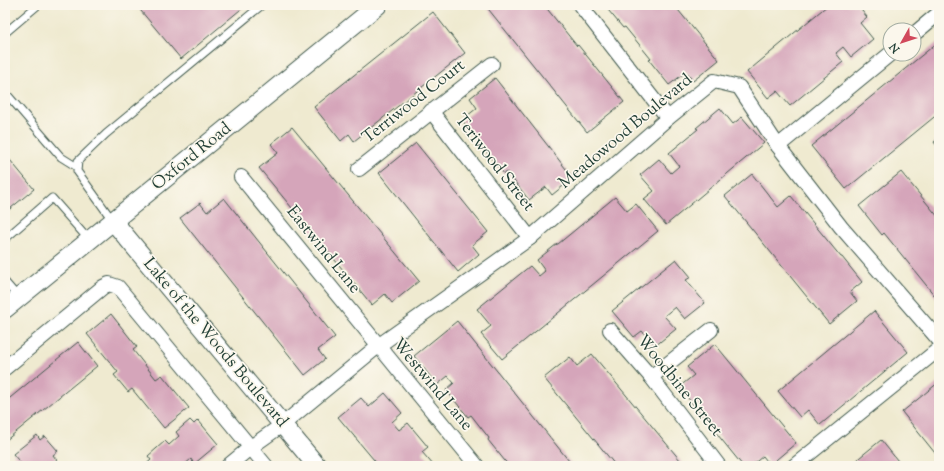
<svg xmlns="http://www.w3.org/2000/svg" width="944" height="471" font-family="'Sorts Mill Goudy',serif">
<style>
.building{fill:#d5a5ba}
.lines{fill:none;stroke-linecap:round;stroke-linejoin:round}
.service-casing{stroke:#3e574b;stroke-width:9}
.minor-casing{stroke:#3e574b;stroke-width:16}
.tertiary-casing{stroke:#3e574b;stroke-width:20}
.service{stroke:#fff;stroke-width:7}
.minor{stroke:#fff;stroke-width:14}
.tertiary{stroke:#fff;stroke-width:18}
.labels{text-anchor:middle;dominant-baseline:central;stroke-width:3.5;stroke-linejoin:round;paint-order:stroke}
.street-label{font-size:17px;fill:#1f3d34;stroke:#fbf7ec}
</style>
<rect width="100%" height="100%" fill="#fbf7ec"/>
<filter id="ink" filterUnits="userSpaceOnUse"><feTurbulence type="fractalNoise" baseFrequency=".025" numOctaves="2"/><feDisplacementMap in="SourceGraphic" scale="8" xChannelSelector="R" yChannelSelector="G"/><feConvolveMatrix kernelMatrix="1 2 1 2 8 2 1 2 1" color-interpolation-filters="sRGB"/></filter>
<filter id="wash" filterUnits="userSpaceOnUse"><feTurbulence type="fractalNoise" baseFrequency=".012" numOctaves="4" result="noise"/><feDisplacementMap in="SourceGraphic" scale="16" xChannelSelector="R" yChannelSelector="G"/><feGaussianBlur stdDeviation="0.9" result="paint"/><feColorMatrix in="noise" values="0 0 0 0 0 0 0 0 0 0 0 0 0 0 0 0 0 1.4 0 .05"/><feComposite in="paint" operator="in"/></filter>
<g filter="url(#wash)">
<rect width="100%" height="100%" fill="#efead0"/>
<g id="blocks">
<g class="building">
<polygon points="136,5 246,5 181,59"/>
<polygon points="485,5 544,5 577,46 578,45 624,102 587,132"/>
<polygon points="604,5 674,5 719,60 693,81 686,72 669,85 649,60 651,59 625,27 623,28"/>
<polygon points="828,5 857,5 867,17 860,23 873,39 851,57 843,47 836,53 843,62 790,106 777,91 768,98 747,72"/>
<polygon points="433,12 465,53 354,141 349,134 341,141 314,107"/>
<polygon points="938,42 939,44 939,113 846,189 811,146"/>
<polygon points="495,78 573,178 552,195 546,187 529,200 507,172 504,174 462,120 477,108 470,98"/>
<polygon points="720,108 733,124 742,117 764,143 666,225 644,199 654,191 640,175 659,159 671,173 679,166 669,153 698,129 696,128"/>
<polygon points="292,127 419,281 392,303 385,294 372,305 259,168 278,153 271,144"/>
<polygon points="939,138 939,149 934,142"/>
<polygon points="416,143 488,232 472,245 479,254 458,272 379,173"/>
<polygon points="10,160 34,189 5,213 5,164"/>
<polygon points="901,172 939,218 939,301 884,233 882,235 859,206"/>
<polygon points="752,174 778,207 791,196 841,257 842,257 862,282 850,292 857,301 829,324 725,196"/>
<polygon points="615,197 627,211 636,204 658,231 502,359 481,334 491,326 477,309 530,266 539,276 545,271 537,260 557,244 558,244"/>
<polygon points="224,198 335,337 318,350 325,359 305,375 180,218 200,203 207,212"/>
<polygon points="676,259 691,277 686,280 705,303 685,319 675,307 664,316 676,329 655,346 642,331 634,337 612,311"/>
<polygon points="874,311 908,352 820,425 808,410 800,417 778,391"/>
<polygon points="111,314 137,347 133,350 156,379 162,375 189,408 164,428 132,389 128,392 114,375 118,372 87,334"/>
<polygon points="457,321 573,466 509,466 488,440 489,438 471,415 468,417 446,390 454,383 448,376 437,385 414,356"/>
<polygon points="78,342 97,366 5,441 5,402"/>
<polygon points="715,344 796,443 770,465 763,456 751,466 743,466 679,387 694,375 687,367"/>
<polygon points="592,354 685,466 616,466 544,378 570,357 577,366"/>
<polygon points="939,382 939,458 902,412"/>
<polygon points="385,393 402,413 392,422 399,430 408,423 428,447 422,452 434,466 379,466 338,417 361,398 369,407"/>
<polygon points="190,420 194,424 198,420 218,444 194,464 191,459 183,466 144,466 151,460 148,456 165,441 169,445 179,436 176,432"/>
<polygon points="37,435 40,440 45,436 58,451 53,455 61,466 23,466 13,454"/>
<polygon points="881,440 902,466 858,466 854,462"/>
</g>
</g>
</g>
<g filter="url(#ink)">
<use href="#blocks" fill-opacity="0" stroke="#3e574b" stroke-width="1"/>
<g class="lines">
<g class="service-casing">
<g id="service">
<polyline points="5,33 38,5"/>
<polyline points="5,92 61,157 77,167"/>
<polyline points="113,221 77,171 78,161 106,134 262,5"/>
<polyline points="5,239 52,198 89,240"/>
<polyline points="5,282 18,297"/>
</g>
</g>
<g class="minor-casing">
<g id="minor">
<polyline points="580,5 668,118"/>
<polyline points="914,34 939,13"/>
<polyline points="431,111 530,238"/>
<polyline points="778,146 890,54"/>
<polyline points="359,169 492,64"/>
<polyline points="241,177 477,466"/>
<polyline points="610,330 651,377 719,466"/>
<polyline points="5,368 103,287 109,284 118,287 266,466"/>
<polyline points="651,377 711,330"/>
<polyline points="228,466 251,447 282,425 378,346 530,238 668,118 714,81 739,87 778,146 841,227 939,340"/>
<polyline points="794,466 939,349"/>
</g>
</g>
<g class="tertiary-casing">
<g id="tertiary">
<polyline points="113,221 317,466"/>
<polyline points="5,309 378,5"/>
</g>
</g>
<use href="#service" class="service"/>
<use href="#minor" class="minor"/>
<use href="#tertiary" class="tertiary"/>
</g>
</g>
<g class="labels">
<g class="street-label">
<text transform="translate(414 102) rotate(-38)">Terriwood Court</text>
<text transform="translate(626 132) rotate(-40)">Meadowood Boulevard</text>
<text transform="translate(192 157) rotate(-39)">Oxford Road</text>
<text transform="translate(494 163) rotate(52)">Teriwood Street</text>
<text transform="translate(323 250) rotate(51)">Eastwind Lane</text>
<text transform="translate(215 343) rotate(50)">Lake of the Woods Boulevard</text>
<text transform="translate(432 385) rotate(50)">Westwind Lane</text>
<text transform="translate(679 386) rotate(51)">Woodbine Street</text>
</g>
</g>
<rect width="944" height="471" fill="none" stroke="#fbf7ec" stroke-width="20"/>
<g transform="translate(902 42) rotate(231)"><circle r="19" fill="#fbf7ec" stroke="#a3ada2"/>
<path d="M0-3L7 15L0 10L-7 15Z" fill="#d1495b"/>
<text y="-6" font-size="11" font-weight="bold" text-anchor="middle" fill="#1f3d34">N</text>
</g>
</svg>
